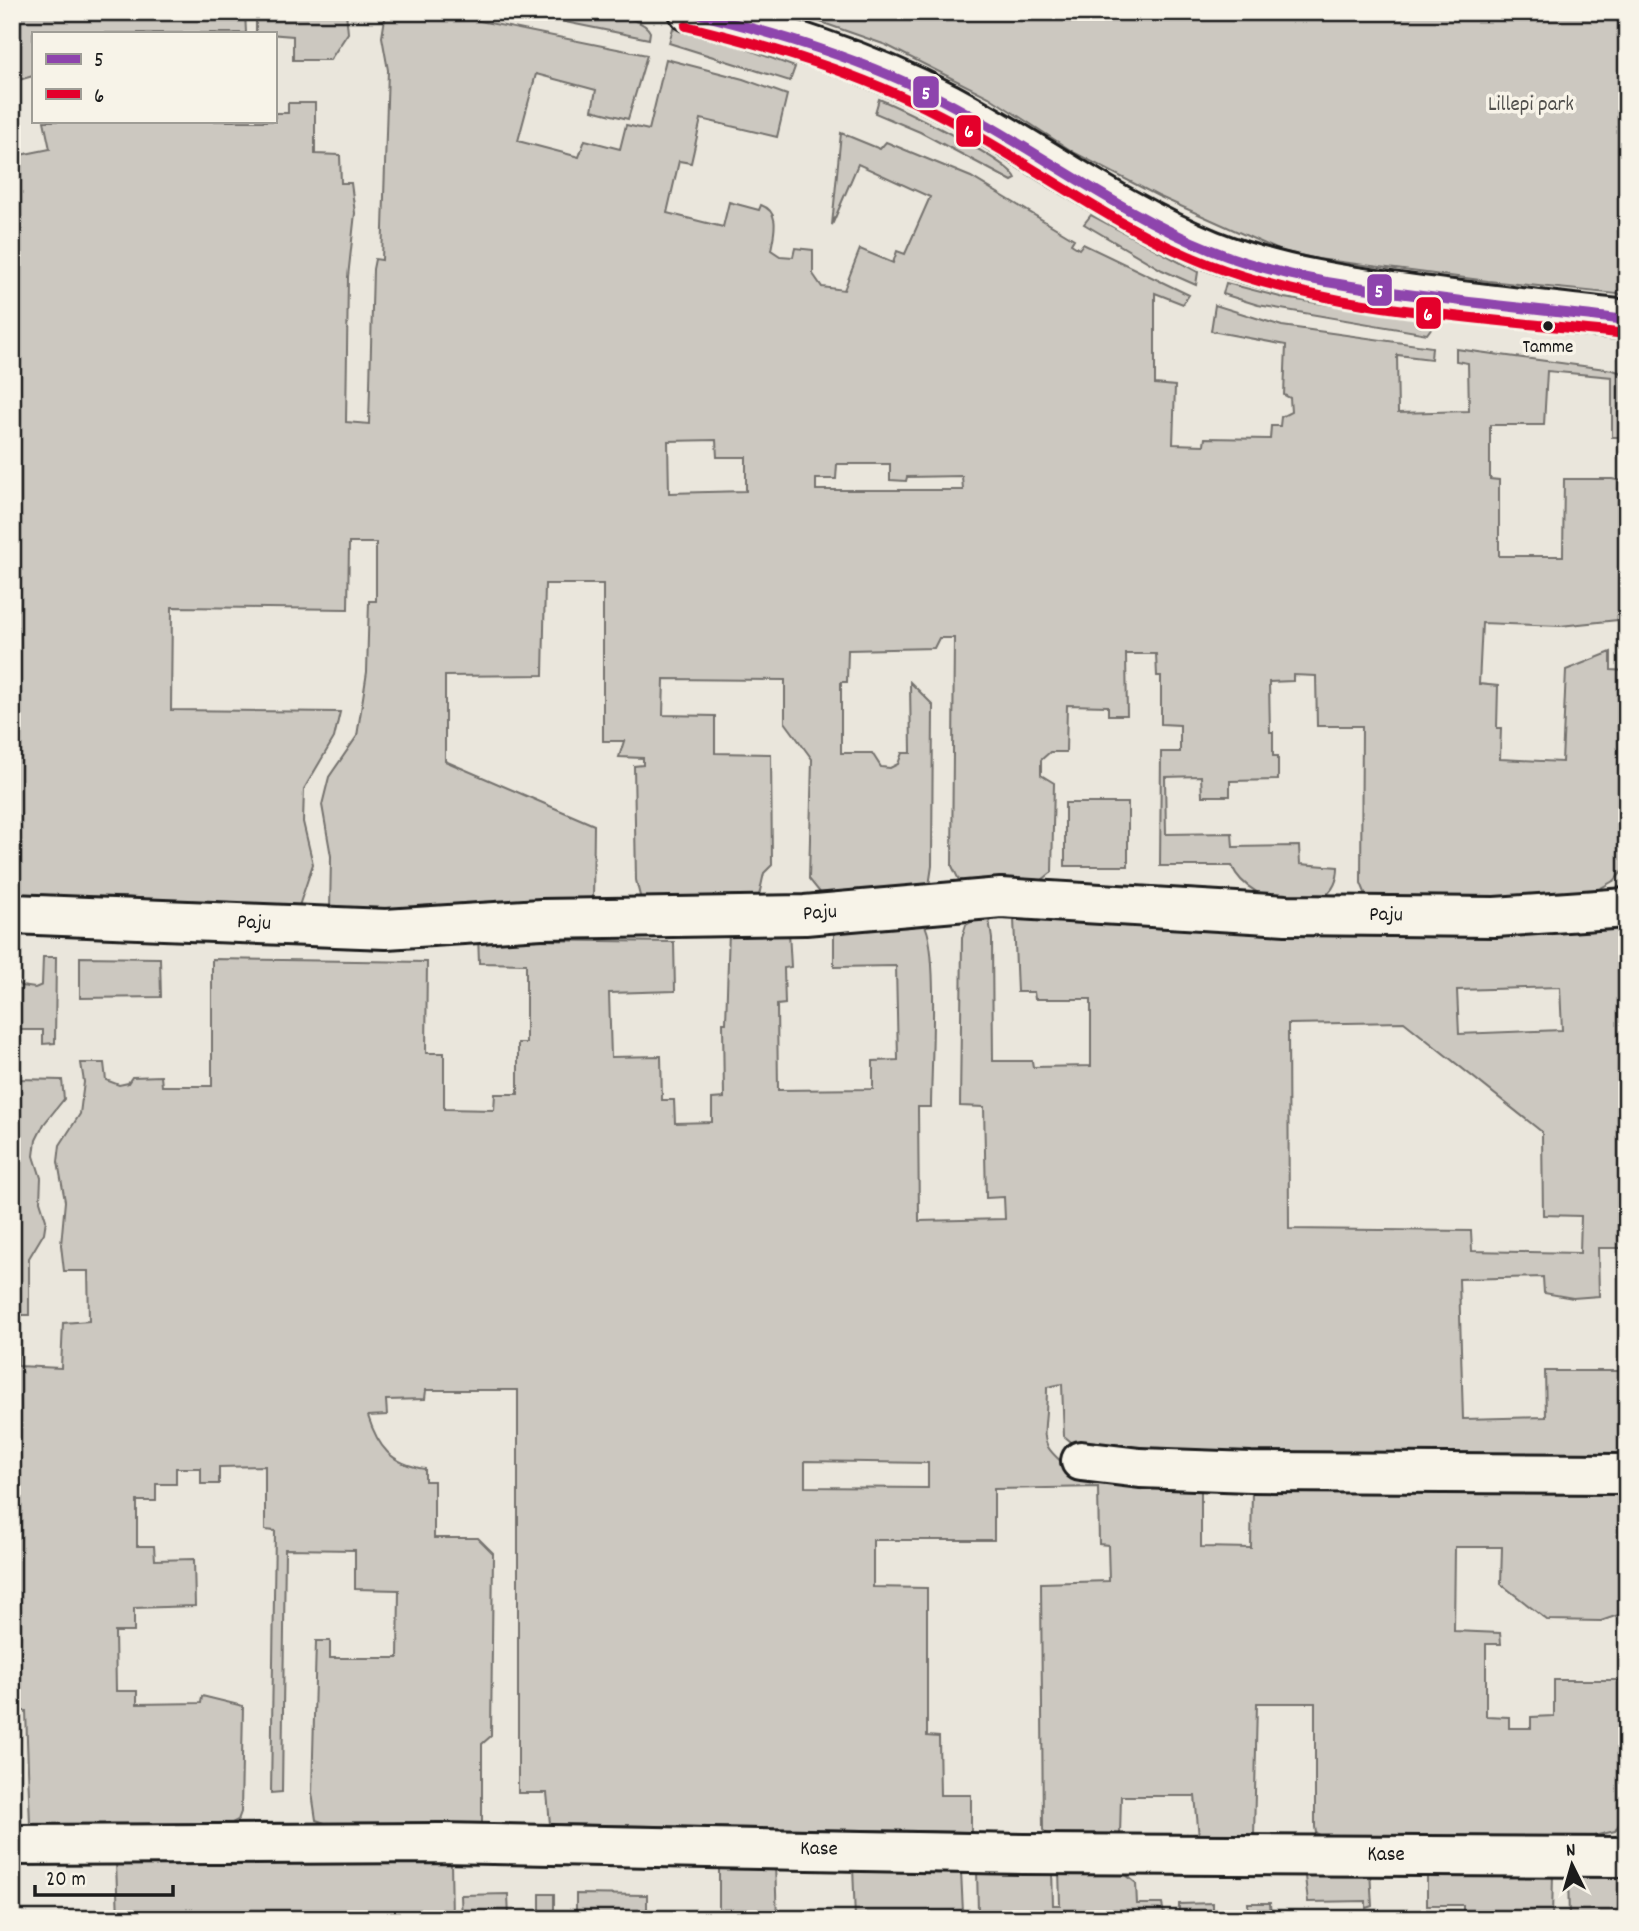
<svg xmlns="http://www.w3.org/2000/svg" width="1639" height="1931" font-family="Dekko,sans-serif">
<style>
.green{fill:#ccc8c0;stroke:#74726e;stroke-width:2;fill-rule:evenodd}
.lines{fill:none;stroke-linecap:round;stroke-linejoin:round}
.street-casing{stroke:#1c1c1c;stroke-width:44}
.secondary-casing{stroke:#1c1c1c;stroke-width:44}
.street{stroke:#f7f3e8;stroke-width:38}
.secondary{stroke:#f7f3e8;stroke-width:38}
.bus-1-casing{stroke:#f7f3e8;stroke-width:16}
.bus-2-casing{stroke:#f7f3e8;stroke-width:16}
.bus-1{stroke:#8e44ad;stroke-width:10}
.bus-2{stroke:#e4002b;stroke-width:10}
.bus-dot{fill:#1c1c1c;stroke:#f7f3e8;stroke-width:2.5}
.labels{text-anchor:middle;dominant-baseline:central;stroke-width:7;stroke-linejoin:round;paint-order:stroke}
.bus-label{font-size:19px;fill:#1c1c1c;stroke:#f7f3e8}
.park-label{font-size:21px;fill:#51504d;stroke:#f7f3e8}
.street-label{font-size:21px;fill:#1c1c1c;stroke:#f7f3e8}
.line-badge{stroke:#f7f3e8;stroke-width:2.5}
.badge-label{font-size:19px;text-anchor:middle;font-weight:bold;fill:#fff}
</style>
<rect width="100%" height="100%" fill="#eae6dc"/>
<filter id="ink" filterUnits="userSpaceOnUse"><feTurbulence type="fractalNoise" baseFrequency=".0143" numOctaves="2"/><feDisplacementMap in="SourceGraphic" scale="14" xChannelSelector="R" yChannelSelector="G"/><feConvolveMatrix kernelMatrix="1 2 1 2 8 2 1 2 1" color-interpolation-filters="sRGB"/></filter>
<g filter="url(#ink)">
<g class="green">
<polygon points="12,12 245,12 246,33 33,33 33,76 12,82"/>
<polygon points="256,12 346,12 348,33 330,60 293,60 293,36 256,33"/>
<path d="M386,12H435L647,55L628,119L592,110L596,90L536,74L518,141L579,157L585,140L620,149L626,125L649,130L666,59L743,79L787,95L777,137L701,119L691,163L679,161L667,213L723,227L729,202L759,210L761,205C781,212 774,233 771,250L780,256L793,257L795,248L813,250V274L822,287L844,290L860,249L893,263L897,251L905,254L930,197L858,164L832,225L841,133L880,149L886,142L971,177L1074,239L1071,244L1079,249L1083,244L1189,295L1183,304L1155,293V384L1175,386L1173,444L1204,445L1205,438L1270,439L1271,426H1280L1281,417L1291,412L1290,398L1284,395L1286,345L1211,331L1215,305L1282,326L1432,347L1431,359L1397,355L1398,413L1469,411L1468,363L1456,361V349L1613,370L1627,375V437H1612V377L1547,371L1544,425H1490V479L1499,480V556H1563L1564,479H1612L1627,482V619L1560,626L1482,623L1479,684L1498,686L1497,728H1501L1500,759L1562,762L1566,670L1611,652V670L1627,671V866L1615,880L1590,894L1532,900H1368L1361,883L1362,726H1317L1316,676L1293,675V681L1269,682L1270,732H1273V756H1278V780L1230,781V796H1202L1201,776L1165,777L1166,834L1232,833L1233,847L1299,846L1300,864L1338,867C1338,924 1249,907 1232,866H1160L1161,752H1180V725L1161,724V676H1157L1156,654H1126L1127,715H1108V706L1067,705L1066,752H1050L1041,760V775L1054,783L1052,872L1037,884H968L959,880L952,866L954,638H939L934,648L848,650L847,682H841V753H872L881,767L890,768L898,764L902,753H911L910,682L933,705L932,866L929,886L826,900L809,879L812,759L785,722V680L664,679L663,715L715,716V753L771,754L772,865L764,873L758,900L642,904L636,880L634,766L643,765V758L619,757L624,741H603V584H545L543,675L445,676V761L594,825L593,902L330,912L331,856L322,805L329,777L357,736L367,672L369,601H376V543H349L348,609L172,607L171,710L340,712L334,738L304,789L303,822L313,864L299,906L291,914L125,897L12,896V147L15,156L50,149L44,121H275V113H288V103H315V154L340,155L341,183H351L355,213L348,277L346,422L369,424L373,269L375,259L382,260L388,70L382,37ZM716,440L717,457H746V491L669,493L668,441ZM837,464H890V480L906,481L907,477L962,476L963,490H816V479H836Z"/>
<path d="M516,12C541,12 640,7 650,32L649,39Z"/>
<polygon points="792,12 1627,12 1627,295 1488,281 1318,259 1281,251 1158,196 1075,153 989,97 886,45"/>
<polygon points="673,28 736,45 795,67 790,81 669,43"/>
<path d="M879,99C900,108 1013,162 1016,179L1012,181L920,132L875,113Z"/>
<polygon points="1091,215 1198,272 1196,285 1162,270 1084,224"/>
<polygon points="1226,283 1284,298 1421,319 1432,327 1427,334 1258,305 1223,294"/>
<rect x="1065" y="803" width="63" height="63"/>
<path d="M1054,914L1608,927L1627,931V1248H1598L1599,1296L1573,1298L1544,1293L1543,1277L1459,1279L1463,1419L1546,1417L1545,1371H1625L1627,1456L1624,1459L1081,1450L1064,1436L1062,1384L1047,1387C1047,1445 1031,1439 1081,1478L1623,1491L1627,1495V1612L1601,1621L1547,1620L1501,1584L1502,1547H1455L1454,1631L1500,1633L1501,1644H1486V1716L1509,1717V1728H1531V1717L1554,1716V1680H1626L1627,1811L1615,1831L1581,1839L1322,1836L1316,1833L1315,1827V1703H1257L1254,1837H1199L1195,1796H1121L1120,1836L1048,1835L1043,1830L1041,1583L1109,1581L1108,1545L1099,1544L1098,1487L994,1489V1540H873V1587L927,1588V1736L939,1737L940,1795H971V1832L550,1824L547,1793H518V1390H426L425,1399L386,1400L387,1415L368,1416C378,1447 391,1464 425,1469V1481H434V1538H478L493,1553L491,1736L482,1744V1824H328L316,1820L312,1793L316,1641H330V1658H398L399,1590L355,1589V1550L285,1549L282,1792L271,1793L275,1531L265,1530V1466L219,1467V1484H201V1468H176V1484H156V1501H137V1546H154L155,1560L194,1559L195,1606L134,1608V1632H115L116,1691H137V1704L201,1703L202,1696L243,1706L241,1812L238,1820L230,1824L30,1825L26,1711H12V927L18,935L16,981L21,986L35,988L42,985L43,957H56L55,1043L43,1044V1030H18V1079L62,1080L64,1099L44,1124L36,1140L34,1156L41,1178L40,1201L46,1220L44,1233L29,1258V1315H20L18,1366L61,1368L63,1323L89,1321L88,1271H64L61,1245L65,1201L58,1162L60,1145L80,1114L84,1082L81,1063H104L106,1080L119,1085L128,1083L132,1077L161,1076L162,1086H212V959L427,962L426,1053H444V1109L494,1110L495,1094H518V1043H526V964L479,963L478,935L528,932L529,940L674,942L675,991L609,993L611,1057L661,1056L662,1100H674L675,1123L712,1122V1099L724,1098L723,1023H726L729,930L789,932L791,967L784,968L785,1004L777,1005L778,1090L873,1089V1061L898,1060L896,966L834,967V934L849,929L924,924C939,946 931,1073 931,1107H918L919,1221L1005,1219L1004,1197L986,1198L984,1107L960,1106L962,938L966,925L975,920L989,919L992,939L993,1061H1032L1033,1067L1091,1066V999H1035L1034,992H1017L1014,919ZM1560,987L1562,1030L1459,1034L1457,990ZM1404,1022L1542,1132L1543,1215L1581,1216L1580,1253L1472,1251L1471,1231L1289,1229L1288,1024ZM805,1461L928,1463V1488L805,1487ZM1201,1488L1252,1489L1251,1548L1201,1547Z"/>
<polygon points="80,957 160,958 161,997 80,998"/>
<polygon points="451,1861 452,1919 118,1919 116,1862"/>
<polygon points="719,1864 775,1865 777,1919 719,1919"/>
<polygon points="853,1866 961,1871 963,1912 960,1919 855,1919"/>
<polygon points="1304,1868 1370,1870 1372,1906 1366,1908 1366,1901 1308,1902"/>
<polygon points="1052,1869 1053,1905 1060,1905 1059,1869 1122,1872 1136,1883 1137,1904 1162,1904 1165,1919 988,1919 978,1911 977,1870"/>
<polygon points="1427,1870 1553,1873 1552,1919 1463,1919 1463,1905 1427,1905"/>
<polygon points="1568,1871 1627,1873 1627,1919 1569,1919"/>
<polygon points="508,1894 509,1919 462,1919 461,1895"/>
<rect x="540" y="1894" width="14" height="25"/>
<polygon points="576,1894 647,1895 647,1919 576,1919"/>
<polygon points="1213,1903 1213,1919 1179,1919 1179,1904"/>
<polygon points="1248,1903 1270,1903 1271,1919 1249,1919"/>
</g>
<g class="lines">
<g class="street-casing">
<g id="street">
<polyline points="12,914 386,929 541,919 805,915 1001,898 1286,915 1495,917 1627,908"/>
<polyline points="1081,1461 1140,1468 1251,1472 1627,1474"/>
<polyline points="12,1845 441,1843 1024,1854 1627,1857"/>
</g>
</g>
<g class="secondary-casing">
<path id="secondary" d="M689,12C779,33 865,60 948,103C1036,150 1117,212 1211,250C1279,277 1349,287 1422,296C1490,305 1558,312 1627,320"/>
</g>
<use href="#street" class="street"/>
<use href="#secondary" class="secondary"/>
<g class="bus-1-casing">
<path id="bus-1" d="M690,12C779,34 867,60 948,103C1037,150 1118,212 1211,250C1278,277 1351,287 1422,296C1490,305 1559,312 1627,320"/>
</g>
<g class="bus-2-casing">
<path id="bus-2" d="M686,26C773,47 860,73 940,115C1031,162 1112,227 1208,264C1335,313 1491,318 1625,334"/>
</g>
<use href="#bus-1" class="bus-1"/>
<use href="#bus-2" class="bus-2"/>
</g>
</g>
<circle class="bus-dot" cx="1548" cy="326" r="6"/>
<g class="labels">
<g class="bus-label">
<text x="1548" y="348">Tamme</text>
</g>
<g class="park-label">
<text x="1531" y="106">Lillepi park</text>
</g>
<g class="street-label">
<text transform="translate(820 914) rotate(-4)">Paju</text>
<text transform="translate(1386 916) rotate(1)">Paju</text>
<text transform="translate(254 924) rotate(3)">Paju</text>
<text transform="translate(819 1850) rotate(1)">Kase</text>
<text x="1386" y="1856">Kase</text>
</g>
</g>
<g class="line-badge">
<rect x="912" y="75" width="28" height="34" rx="7" fill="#8e44ad"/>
<rect x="955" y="114" width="27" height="34" rx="7" fill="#e4002b"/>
<rect x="1366" y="273" width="27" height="34" rx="7" fill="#8e44ad"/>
<rect x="1415" y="296" width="27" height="34" rx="7" fill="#e4002b"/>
</g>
<g class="badge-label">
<text x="926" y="99">5</text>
<text x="969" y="137">6</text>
<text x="1379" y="297">5</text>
<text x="1428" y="320">6</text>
</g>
<rect width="1639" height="1931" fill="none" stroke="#f7f3e8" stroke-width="42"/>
<rect x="21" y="21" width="1597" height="1889" fill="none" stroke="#1c1c1c" stroke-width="2.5" filter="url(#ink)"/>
<rect x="32" y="32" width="245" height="91" fill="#f7f3e8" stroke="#9f9d96" stroke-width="2"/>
<rect x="46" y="54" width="35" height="10" fill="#8e44ad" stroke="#9f9d96" stroke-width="2"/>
<text x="94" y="66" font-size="21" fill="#1c1c1c">5</text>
<rect x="46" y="89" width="35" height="10" fill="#e4002b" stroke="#9f9d96" stroke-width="2"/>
<text x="94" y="102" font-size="21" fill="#1c1c1c">6</text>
<g transform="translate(1572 1865) rotate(355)" stroke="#f7f3e8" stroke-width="5" paint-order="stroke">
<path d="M0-5L12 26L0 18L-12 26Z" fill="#1c1c1c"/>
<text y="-10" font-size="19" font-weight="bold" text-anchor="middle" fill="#1c1c1c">N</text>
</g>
<path d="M35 1885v10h138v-10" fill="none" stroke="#1c1c1c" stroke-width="3.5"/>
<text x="46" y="1885" font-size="21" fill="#1c1c1c" stroke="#f7f3e8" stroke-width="5" paint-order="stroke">20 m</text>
</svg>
